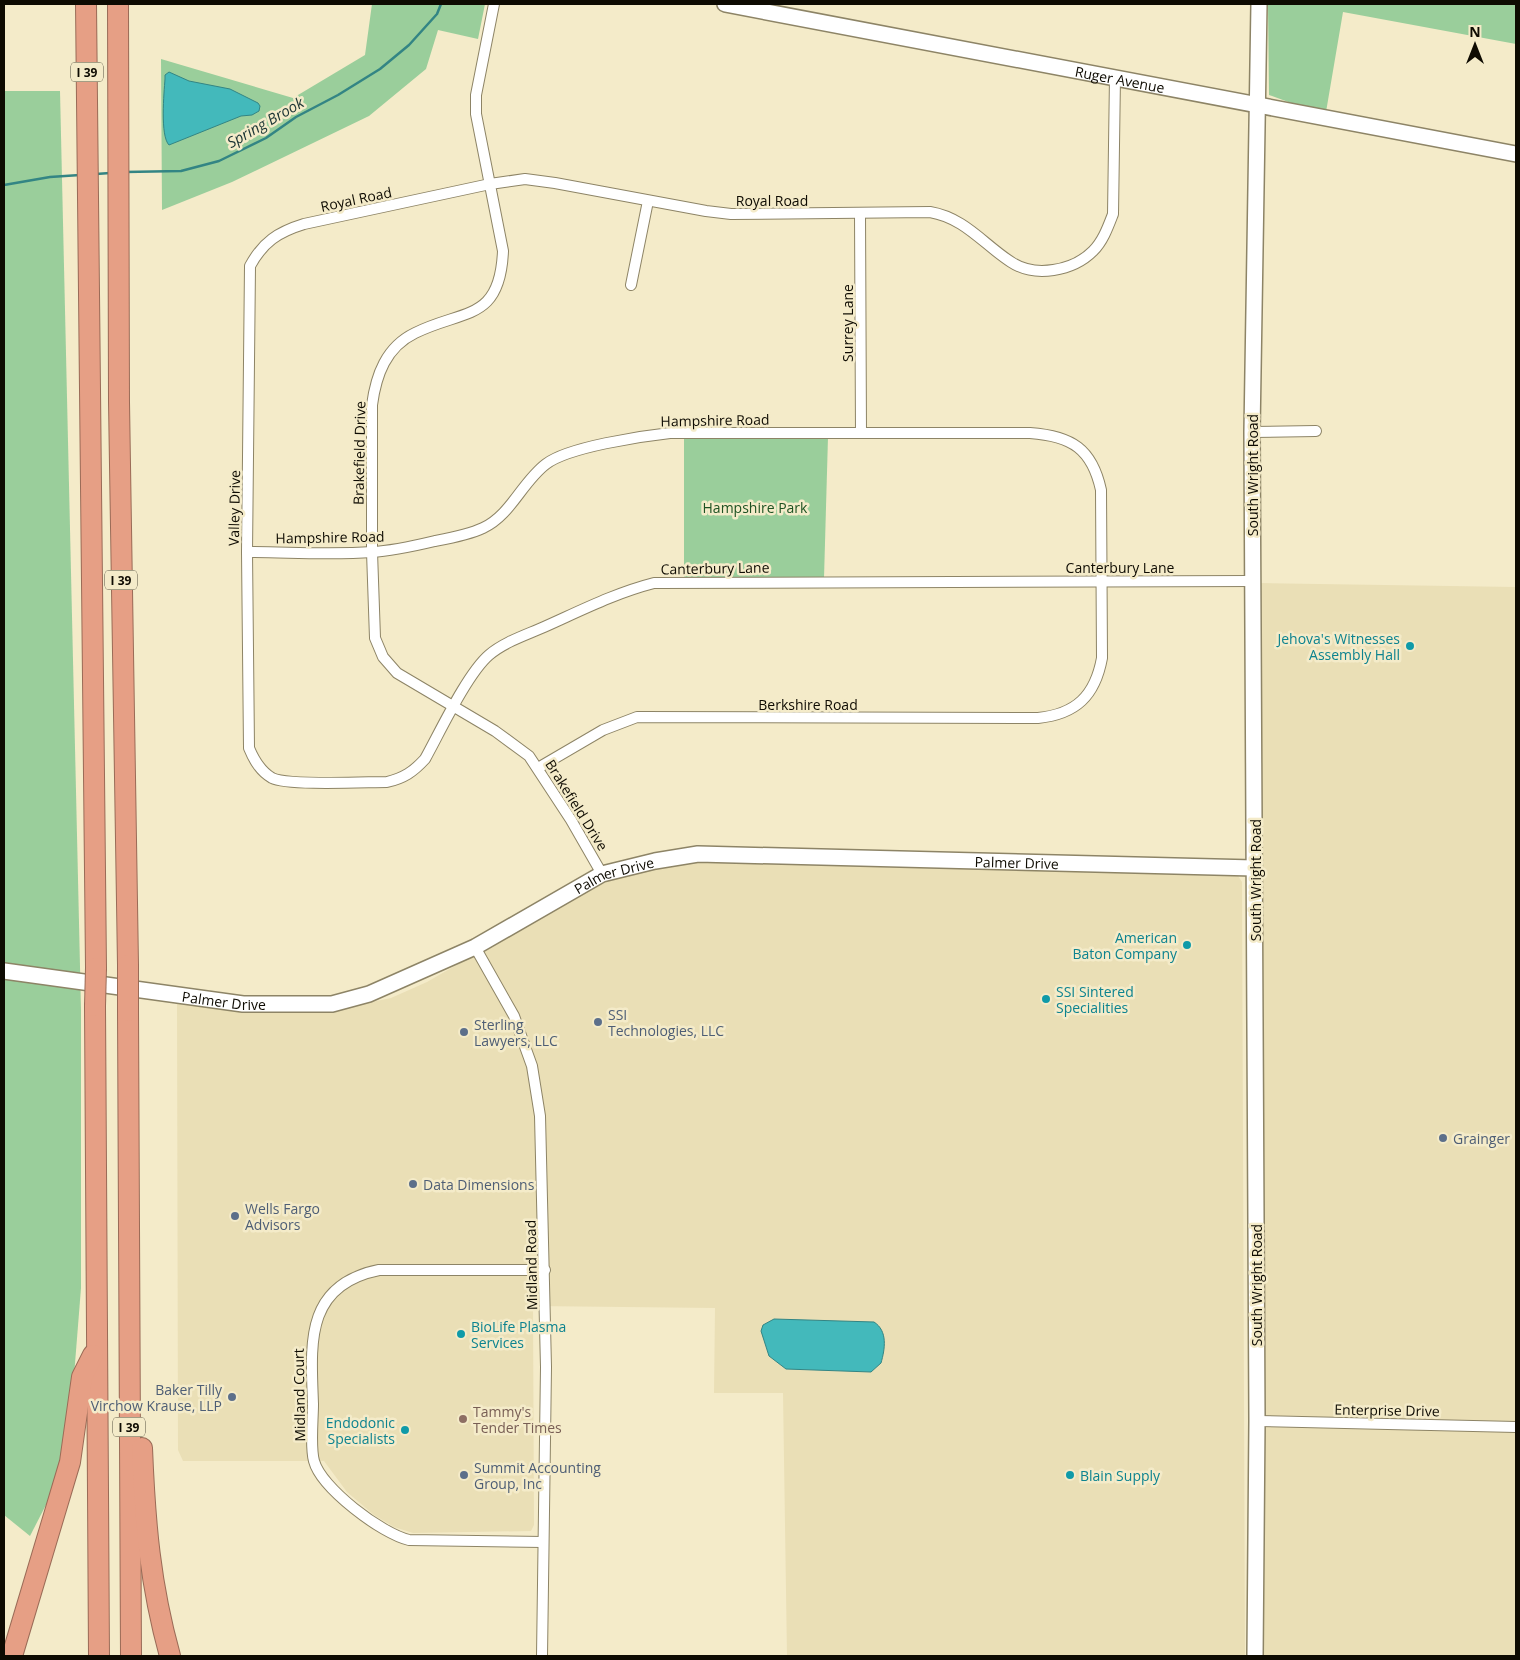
<svg xmlns="http://www.w3.org/2000/svg" width="1520" height="1660" font-family="'Open Sans',sans-serif">
<style>
.built{fill:#eadfb6}
.green{fill:#9ace9b}
.water{fill:#43b9bb;stroke:#338584}
.lines{fill:none;stroke-linecap:round;stroke-linejoin:round}
.stream{stroke:#338584;stroke-width:2.5}
.street-casing{stroke:#8d8466;stroke-width:12}
.secondary-casing{stroke:#8d8466;stroke-width:18}
.highway-casing{stroke:#9a6b57;stroke-width:22}
.street{stroke:#fff;stroke-width:10}
.secondary{stroke:#fff;stroke-width:15}
.highway{stroke:#e69f85;stroke-width:20}
.highway-bridge-casing{stroke:#9a6b57;stroke-width:22;stroke-linecap:butt}
.highway-bridge{stroke:#e69f85;stroke-width:20}
.culture-dot{fill:#0f9aa8;stroke:#f4ebc9;stroke-width:2}
.service-dot{fill:#5c6f8a;stroke:#f4ebc9;stroke-width:2}
.education-dot{fill:#8d6e63;stroke:#f4ebc9;stroke-width:2}
.labels{text-anchor:middle;dominant-baseline:central;stroke-width:5;stroke-linejoin:round;paint-order:stroke}
.shield{fill:#f4ebc9;stroke:#534e3e;stroke-width:1}
.shield-label{font-size:12px;font-weight:bold;fill:#0e0b02}
.street-label{font-size:14px;fill:#0e0b02;stroke:#f4ebc9}
.park-label{font-size:14px;fill:#1d5222;stroke:#f4ebc9}
.culture-label{font-size:14px;fill:#0d838f;stroke:#f4ebc9;text-anchor:end}
.service-label{font-size:14px;fill:#4e5e75;stroke:#f4ebc9;text-anchor:start}
.education-label{font-size:14px;fill:#785e54;stroke:#f4ebc9;text-anchor:start}
.water-label{font-size:15px;font-style:italic;fill:#1a3434;stroke:#f4ebc9}
</style>
<rect width="100%" height="100%" fill="#f4ebc9"/>
<g class="built">
<polygon points="1261,583 1516,587 1516,1656 1263,1656"/>
<polygon points="721,861 1232,875 1238,876 1242,882 1245,1656 787,1656 783,1393 714,1393 715,1308 533,1306 534,1525 531,1531 413,1533 394,1527 374,1515 347,1492 324,1461 183,1461 178,1450 177,1001 248,1011 317,1013 391,998 427,982 579,894 616,878 648,869 690,862"/>
</g>
<g class="green">
<polygon points="372,4 485,4 478,39 438,30 426,69 369,116 232,182 162,210 161,59 293,98 365,55"/>
<polygon points="1268,4 1516,4 1516,44 1343,12 1326,112 1302,107 1269,95"/>
<polygon points="4,91 60,91 81,1010 81,1288 67,1464 30,1536 4,1515"/>
<polygon points="684,437 828,437 824,578 684,577"/>
</g>
<g class="water">
<path d="M169,72L189,81L230,89L258,103L260,106L259,111L252,115L241,116L169,145C160,136 164,93 165,79V75Z"/>
<path d="M774,1319L874,1322C888,1331 885,1349 881,1363L871,1372L786,1369L769,1356L761,1331L763,1325Z"/>
</g>
<g class="lines">
<g class="stream">
<polyline points="125,172 181,171 219,161 266,138 296,117 338,95 380,69 409,45 437,14 441,4"/>
<polyline points="96,174 110,173"/>
<polyline points="4,185 50,177 80,175"/>
</g>
<g class="street-casing">
<g id="street">
<path d="M494,4L476,95V114L503,251C500,322 463,309 415,333C386,347 376,375 372,405V552L375,638L383,657L397,673L495,731L529,756L571,820L602,874"/>
<path d="M1115,77L1113,214C1108,227 1103,241 1093,251C1073,271 1035,278 1011,262C983,244 965,218 930,212L731,214L706,211L555,183L525,179L490,184L304,224C278,232 263,242 250,266L247,552L249,748C254,760 260,771 272,778C288,786 366,782 387,782C404,778 413,772 425,759C440,732 467,674 489,655C504,642 526,635 544,627C580,611 615,593 654,583L1253,581"/>
<polyline points="860,213 861,433"/>
<polyline points="631,285 648,201"/>
<polyline points="1252,432 1316,431"/>
<path d="M247,552C288,552 330,555 372,552C393,551 414,546 435,541C451,538 468,535 483,528C511,515 522,482 546,464C568,447 642,436 670,433H1030C1072,436 1092,449 1101,490L1102,658C1095,696 1076,714 1038,718L637,717L603,730L538,768"/>
<polyline points="475,947 514,1016 532,1066 540,1116 546,1367 542,1656"/>
<polyline points="1257,1421 1516,1427"/>
<path d="M543,1542L409,1540C382,1534 321,1488 314,1461C310,1447 313,1420 313,1404C311,1345 304,1285 379,1270H545"/>
</g>
</g>
<g class="secondary-casing">
<g id="secondary">
<path id="s1" d="M725,4L1516,154"/>
<path id="s2" d="M4,971L243,1004H332L369,994L475,947L602,874L655,861L698,854L1254,868"/>
<polyline points="1255,1656 1257,1421 1252,432 1259,4"/>
</g>
</g>
<g class="highway-casing">
<g id="highway">
<polyline points="86,4 96,968"/>
<polyline points="118,4 119,402 128,965"/>
<polyline points="95,1006 99,1656"/>
<polyline points="128,1011 131,1656"/>
<path d="M142,1448C145,1523 150,1584 170,1656"/>
<polyline points="12,1656 70,1462 82,1377 93,1355"/>
</g>
</g>
<use href="#street" class="street"/>
<use href="#secondary" class="secondary"/>
<use href="#highway" class="highway"/>
<g class="highway-bridge-casing">
<g id="highway-bridge">
<polyline points="95,1006 96,968"/>
<polyline points="128,1011 128,965"/>
</g>
</g>
<use href="#highway-bridge" class="highway-bridge"/>
</g>
<g class="culture-dot">
<circle cx="1410" cy="646" r="5"/>
<circle cx="1187" cy="945" r="5"/>
<circle cx="1046" cy="999" r="5"/>
<circle cx="461" cy="1334" r="5"/>
<circle cx="405" cy="1430" r="5"/>
<circle cx="1070" cy="1475" r="5"/>
</g>
<g class="service-dot">
<circle cx="598" cy="1022" r="5"/>
<circle cx="464" cy="1032" r="5"/>
<circle cx="1443" cy="1138" r="5"/>
<circle cx="413" cy="1184" r="5"/>
<circle cx="235" cy="1216" r="5"/>
<circle cx="232" cy="1397" r="5"/>
<circle cx="464" cy="1475" r="5"/>
</g>
<circle class="education-dot" cx="463" cy="1419" r="5"/>
<g class="labels">
<g class="shield">
<rect x="71" y="62.5" width="32" height="19" rx="4"/>
<rect x="105" y="570.5" width="32" height="19" rx="4"/>
<rect x="113" y="1417.5" width="32" height="19" rx="4"/>
</g>
<g class="shield-label">
<text x="87" y="72">I 39</text>
<text x="121" y="580">I 39</text>
<text x="129" y="1427">I 39</text>
</g>
<g class="street-label">
<text stroke="none"><textPath href="#s1" startOffset="402">Ruger Avenue</textPath></text>
<text transform="translate(356 199) rotate(-12)">Royal Road</text>
<text x="772" y="200">Royal Road</text>
<text transform="translate(847 323) rotate(-90)">Surrey Lane</text>
<text transform="translate(715 420) rotate(-1)">Hampshire Road</text>
<text transform="translate(359 453) rotate(-89)">Brakefield Drive</text>
<text transform="translate(1252 475) rotate(-90)">South Wright Road</text>
<text transform="translate(234 508) rotate(-89)">Valley Drive</text>
<text transform="translate(330 537) rotate(-1)">Hampshire Road</text>
<text x="1120" y="567">Canterbury Lane</text>
<text transform="translate(715 568) rotate(-1)">Canterbury Lane</text>
<text x="808" y="704">Berkshire Road</text>
<text transform="translate(577 805) rotate(58)">Brakefield Drive</text>
<text stroke="none"><textPath href="#s2" startOffset="1048">Palmer Drive</textPath></text>
<text stroke="none"><textPath href="#s2" startOffset="642">Palmer Drive</textPath></text>
<text transform="translate(1255 880) rotate(-90)">South Wright Road</text>
<text stroke="none"><textPath href="#s2" startOffset="222">Palmer Drive</textPath></text>
<text transform="translate(531 1265) rotate(-91)">Midland Road</text>
<text transform="translate(1256 1285) rotate(-90)">South Wright Road</text>
<text transform="translate(299 1395) rotate(-91)">Midland Court</text>
<text transform="translate(1387 1410) rotate(1)">Enterprise Drive</text>
</g>
<g class="park-label">
<text x="755" y="507">Hampshire Park</text>
</g>
<g class="culture-label">
<text x="1400" y="638">Jehova's Witnesses<tspan x="1400" dy="16">Assembly Hall</tspan></text>
<text x="1177" y="937">American<tspan x="1177" dy="16">Baton Company</tspan></text>
<text x="1056" y="991" text-anchor="start">SSI Sintered<tspan x="1056" dy="16">Specialities</tspan></text>
<text x="471" y="1326" text-anchor="start">BioLife Plasma<tspan x="471" dy="16">Services</tspan></text>
<text x="395" y="1422">Endodonic<tspan x="395" dy="16">Specialists</tspan></text>
<text x="1080" y="1475" text-anchor="start">Blain Supply</text>
</g>
<g class="service-label">
<text x="608" y="1014">SSI<tspan x="608" dy="16">Technologies, LLC</tspan></text>
<text x="474" y="1024">Sterling<tspan x="474" dy="16">Lawyers, LLC</tspan></text>
<text x="1453" y="1138">Grainger</text>
<text x="423" y="1184">Data Dimensions</text>
<text x="245" y="1208">Wells Fargo<tspan x="245" dy="16">Advisors</tspan></text>
<text x="222" y="1389" text-anchor="end">Baker Tilly<tspan x="222" dy="16">Virchow Krause, LLP</tspan></text>
<text x="474" y="1467">Summit Accounting<tspan x="474" dy="16">Group, Inc</tspan></text>
</g>
<g class="education-label">
<text x="473" y="1411">Tammy's<tspan x="473" dy="16">Tender Times</tspan></text>
</g>
<g class="water-label">
<text transform="translate(265 122) rotate(-30)">Spring Brook</text>
</g>
</g>
<rect width="1520" height="1660" fill="none" stroke="#0e0b02" stroke-width="10"/>
<g transform="translate(1475 45)" stroke="#f4ebc9" stroke-width="4" paint-order="stroke">
<path d="M0-4L9 19L0 12L-9 19Z" fill="#0e0b02"/>
<text y="-8" font-size="14" font-weight="bold" text-anchor="middle" fill="#0e0b02">N</text>
</g>
</svg>
